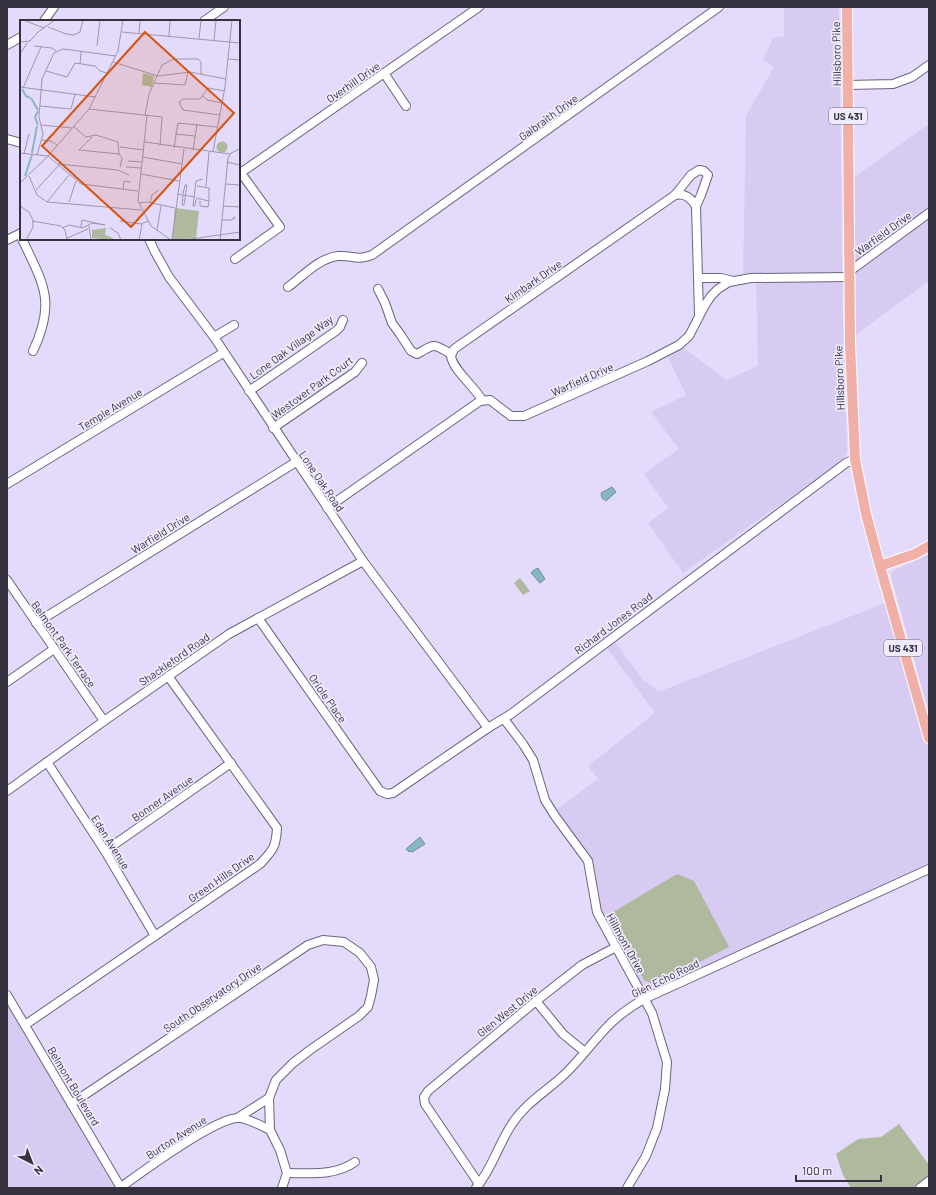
<svg xmlns="http://www.w3.org/2000/svg" width="936" height="1195" font-family="Barlow,sans-serif">
<style>
.built{fill:#d7cbf2}
.green{fill:#aeb99d}
.water{fill:#87b7c0;stroke:#6e8f99}
.lines{fill:none;stroke-linecap:round;stroke-linejoin:round}
.minor-casing{stroke:#6c6380;stroke-width:10}
.major-casing{stroke:#fff;stroke-width:12}
.minor{stroke:#fff;stroke-width:8}
.major{stroke:#f0b0a7;stroke-width:10}
.labels{text-anchor:middle;dominant-baseline:central;stroke-width:3.5;stroke-linejoin:round;paint-order:stroke}
.shield{fill:#f0eafe;stroke:#6d6878;stroke-width:1}
.shield-label{font-size:10px;font-weight:bold;fill:#35313e}
.street-label{font-size:11px;fill:#35313e;stroke:#f0eafe}
.inset-river{fill:none;stroke:#87b7c0;stroke-width:2}
.inset-road{fill:none;stroke:#9e96b0;stroke-width:1}
.view{fill:#d65511;fill-opacity:0.15;stroke:#d65511;stroke-width:2}
.inset-edge{fill:none;stroke:#35313e;stroke-width:2}
</style>
<rect width="100%" height="100%" fill="#e4dafc"/>
<g class="built">
<polygon points="784,7 839,7 843,328 847,452 843,460 683,573 648,523 668,508 644,474 679,449 651,412 686,395 668,357 683,347 726,380 758,366 756,273 743,274 746,116 774,67 763,60 773,38 784,36"/>
<polygon points="929,124 929,281 850,339 849,181"/>
<polygon points="929,554 929,713 892,579 892,572 897,569"/>
<polygon points="890,601 929,738 929,863 844,905 644,999 601,922 588,861 553,812 598,779 588,766 655,713 604,644 612,638 644,681 658,691 666,689"/>
<polygon points="7,1004 88,1138 118,1188 7,1188"/>
</g>
<g class="green">
<polygon points="520,578 530,591 523,595 514,583"/>
<polygon points="677,874 694,881 729,947 654,985 644,980 608,915"/>
<polygon points="899,1124 929,1165 929,1178 915,1188 851,1188 843,1175 836,1154 858,1139 881,1137"/>
</g>
<g class="water">
<polygon points="612,487 616,492 606,501 602,498 601,493"/>
<polygon points="538,568 545,579 540,583 531,573 534,570"/>
<polygon points="420,837 425,844 412,852 410,851 409,852 406,849"/>
</g>
<g class="lines">
<g class="minor-casing">
<g id="minor">
<polyline points="44,21 54,7"/>
<polyline points="204,21 224,7"/>
<polyline points="7,45 21,37"/>
<polyline points="384,73 406,106"/>
<polyline points="848,85 893,84 912,77 929,65"/>
<polyline points="7,139 21,143"/>
<polyline points="239,174 479,7"/>
<path d="M675,195C685,193 691,198 696,206"/>
<path d="M22,239C44,285 56,302 33,351"/>
<polyline points="149,239 155,252 169,277 214,337 363,561 488,728"/>
<polyline points="7,240 21,233"/>
<polyline points="235,259 280,227 241,173"/>
<polyline points="850,271 929,213"/>
<polyline points="699,278 721,278 733,281"/>
<path d="M288,287C303,276 319,258 338,256C353,255 356,261 372,255L719,7"/>
<path d="M378,289L385,303L392,323L400,334L411,351L417,354L419,353C436,342 435,345 451,354"/>
<polyline points="214,337 234,325"/>
<polyline points="249,391 336,331 340,327 343,320"/>
<path d="M482,400C474,386 453,370 451,356L454,349L675,195L691,175L699,170L704,171L708,175L701,195L696,206L699,314"/>
<polyline points="273,428 355,372 362,363"/>
<polyline points="7,484 223,353"/>
<polyline points="327,508 480,401 490,400 511,416 524,416 648,361 679,345 689,336 705,305 711,296 718,289 729,282 751,278 850,277"/>
<polyline points="7,580 104,721"/>
<polyline points="258,618 380,791 387,794 393,793 488,728 511,714 846,463 855,459"/>
<polyline points="36,623 296,462"/>
<polyline points="7,682 54,649"/>
<polyline points="504,719 523,744 533,760 545,800 555,816 588,861 597,912 652,1013 667,1062 665,1089 657,1128 646,1156 627,1188"/>
<polyline points="47,762 105,851 155,936"/>
<polyline points="7,791 104,721 229,634 363,561"/>
<polyline points="105,851 231,763"/>
<polyline points="7,995 121,1188"/>
<polyline points="536,1001 563,1034 585,1052"/>
<path d="M25,1025L260,864C273,850 276,847 277,828L168,676"/>
<polyline points="71,1104 308,945 323,940 344,942 360,953 371,967 374,980 371,996 368,1007 359,1016 310,1050 293,1063 276,1080 269,1098 270,1130 280,1150 287,1173 282,1188"/>
<polyline points="239,1117 269,1098"/>
<path d="M287,1173C310,1173 335,1176 355,1162"/>
<polyline points="479,1184 425,1104 424,1097 428,1091 536,1001 582,965 616,947"/>
<path d="M121,1187C142,1172 216,1117 239,1118C247,1118 262,1126 270,1130"/>
<path d="M476,1188C492,1169 498,1145 512,1124C526,1102 549,1090 567,1072C582,1057 595,1039 610,1024C620,1014 632,1006 644,999L929,869"/>
<polyline points="920,1188 929,1181"/>
</g>
</g>
<g class="major-casing">
<g id="major">
<polyline points="847,7 850,344 855,459 866,514 880,566 929,738"/>
<polyline points="880,566 915,554 929,546"/>
</g>
</g>
<use href="#minor" class="minor"/>
<use href="#major" class="major"/>
</g>
<g class="labels">
<g class="shield">
<rect x="829" y="108" width="38" height="16" rx="3"/>
<rect x="884" y="640" width="38" height="16" rx="3"/>
</g>
<g class="shield-label">
<text x="848" y="116">US 431</text>
<text x="903" y="648">US 431</text>
</g>
<g class="street-label">
<text transform="translate(836 54) rotate(-91)">Hillsboro Pike</text>
<text transform="translate(353 82) rotate(-35)">Overhill Drive</text>
<text transform="translate(548 117) rotate(-36)">Galbraith Drive</text>
<text transform="translate(883 233) rotate(-36)">Warfield Drive</text>
<text transform="translate(533 281) rotate(-35)">Kimbark Drive</text>
<text transform="translate(291 347) rotate(-36)">Lone Oak Village Way</text>
<text transform="translate(839 378) rotate(-92)">Hillsboro Pike</text>
<text transform="translate(582 379) rotate(-24)">Warfield Drive</text>
<text transform="translate(312 387) rotate(-36)">Westover Park Court</text>
<text transform="translate(110 409) rotate(-31)">Temple Avenue</text>
<text transform="translate(322 481) rotate(56)">Lone Oak Road</text>
<text transform="translate(160 533) rotate(-32)">Warfield Drive</text>
<text transform="translate(613 623) rotate(-37)">Richard Jones Road</text>
<text transform="translate(64 644) rotate(55)">Belmont Park Terrace</text>
<text transform="translate(174 659) rotate(-35)">Shackleford Road</text>
<text transform="translate(328 698) rotate(55)">Oriole Place</text>
<text transform="translate(162 798) rotate(-35)">Bonner Avenue</text>
<text transform="translate(111 842) rotate(58)">Eden Avenue</text>
<text transform="translate(221 877) rotate(-35)">Green Hills Drive</text>
<text transform="translate(626 943) rotate(61)">Hillmont Drive</text>
<text transform="translate(665 978) rotate(-26)">Glen Echo Road</text>
<text transform="translate(212 997) rotate(-34)">South Observatory Drive</text>
<text transform="translate(507 1011) rotate(-39)">Glen West Drive</text>
<text transform="translate(74 1086) rotate(59)">Belmont Boulevard</text>
<text transform="translate(176 1137) rotate(-33)">Burton Avenue</text>
</g>
</g>
<g transform="translate(20 20)">
<rect width="220" height="220" fill="#e4dafc"/>
<path d="M123,53L134,56L132,67L122,65ZM196.5 127a5.5 5.5 0 1 1 11 0a5.5 5.5 0 1 1-11 0ZM155,188L179,191L176,218L152,220ZM86,208L85,215L93,218L92,220L72,218V210Z" fill="#aeb99d"/>
<path class="inset-river" d="M2,69L6,76L10,78M11,78L18,90M18,91L15,97L18,105M12,133L17,106M5,156L12,135"/>
<path class="inset-road" d="M3,0L24,8M28,7L46,14L54,15L60,12L63,0M102,12L220,23M119,13L120,0M149,16L150,0M179,19L181,0M194,21L196,0M0,22L10,21L18,12L35,0M14,26L32,28L36,31M77,26L80,0M0,34L7,23M208,39L220,40M93,42L138,56L170,52L206,59M60,44L61,32M26,51L47,57L55,43L75,46L80,51L87,53M134,63L165,65L168,52M0,67L76,77M3,68L21,27M183,76L187,80L202,83M20,86L51,89L55,74M69,89L142,97L140,126M125,95L129,74L142,45L154,39H178L181,42V54M127,95L118,181L131,206L151,220M200,95L163,90L159,82L163,79H180L188,68L205,71M21,105L52,108M54,107L66,117L76,115L98,122L99,134M155,114L175,116M72,117L59,130L99,134M21,120L31,121L37,125M125,122L210,134M100,127L124,130M154,128L158,103L197,107M173,130L177,104M193,132L205,67L212,0M0,133L28,136L61,164L118,171M4,134L9,114M99,134L102,138L100,147M17,135L23,114L19,97L22,59L34,33L43,29L96,36M123,137L162,144M108,141L122,142M207,142L220,145M38,144L98,150L109,155M106,147L121,148M121,154L159,161M9,156L17,175L27,182L121,190M0,163L28,136L69,89L98,31L103,0M205,164L220,165M186,166L189,132M16,170L39,145M103,170L104,161L111,162M157,174L175,177M163,175L162,185H164L167,165H165L163,174M176,178L189,181V168L177,166M176,179L175,186H173L176,161L183,159M180,181V186L188,187L189,181M27,182L49,155M49,182L56,161M119,183L127,182L155,188M130,183L132,175L139,170M0,186L9,192L13,200V207L6,220M203,186L220,187M202,200H211L212,199H213L215,198V197L211,200M12,201L41,206L45,210L47,220M100,201L121,204L128,201M72,203L85,205M69,206L71,220M61,207L62,200L85,205M42,208L49,205L63,208L72,203M90,208L98,213L101,220M137,210L141,186M47,218L68,209M119,220L122,204M152,220L164,129M164,220L220,212M200,220L208,138L211,133L220,129"/>
<path class="view" d="M125,12L214,93L111,207L22,126Z"/>
<rect width="220" height="220" class="inset-edge"/>
</g>
<rect width="936" height="1195" fill="none" stroke="#35313e" stroke-width="16"/>
<g transform="translate(32 1163) rotate(138)" stroke="#f0eafe" stroke-width="3" paint-order="stroke">
<path d="M0-3L7 15L0 10L-7 15Z" fill="#35313e"/>
<text y="-6" font-size="11" font-weight="bold" text-anchor="middle" fill="#35313e">N</text>
</g>
<path d="M796 1175v6h85v-6" fill="none" stroke="#35313e" stroke-width="2"/>
<text x="802" y="1175" font-size="12" fill="#35313e" stroke="#f0eafe" stroke-width="3" paint-order="stroke">100 m</text>
</svg>
